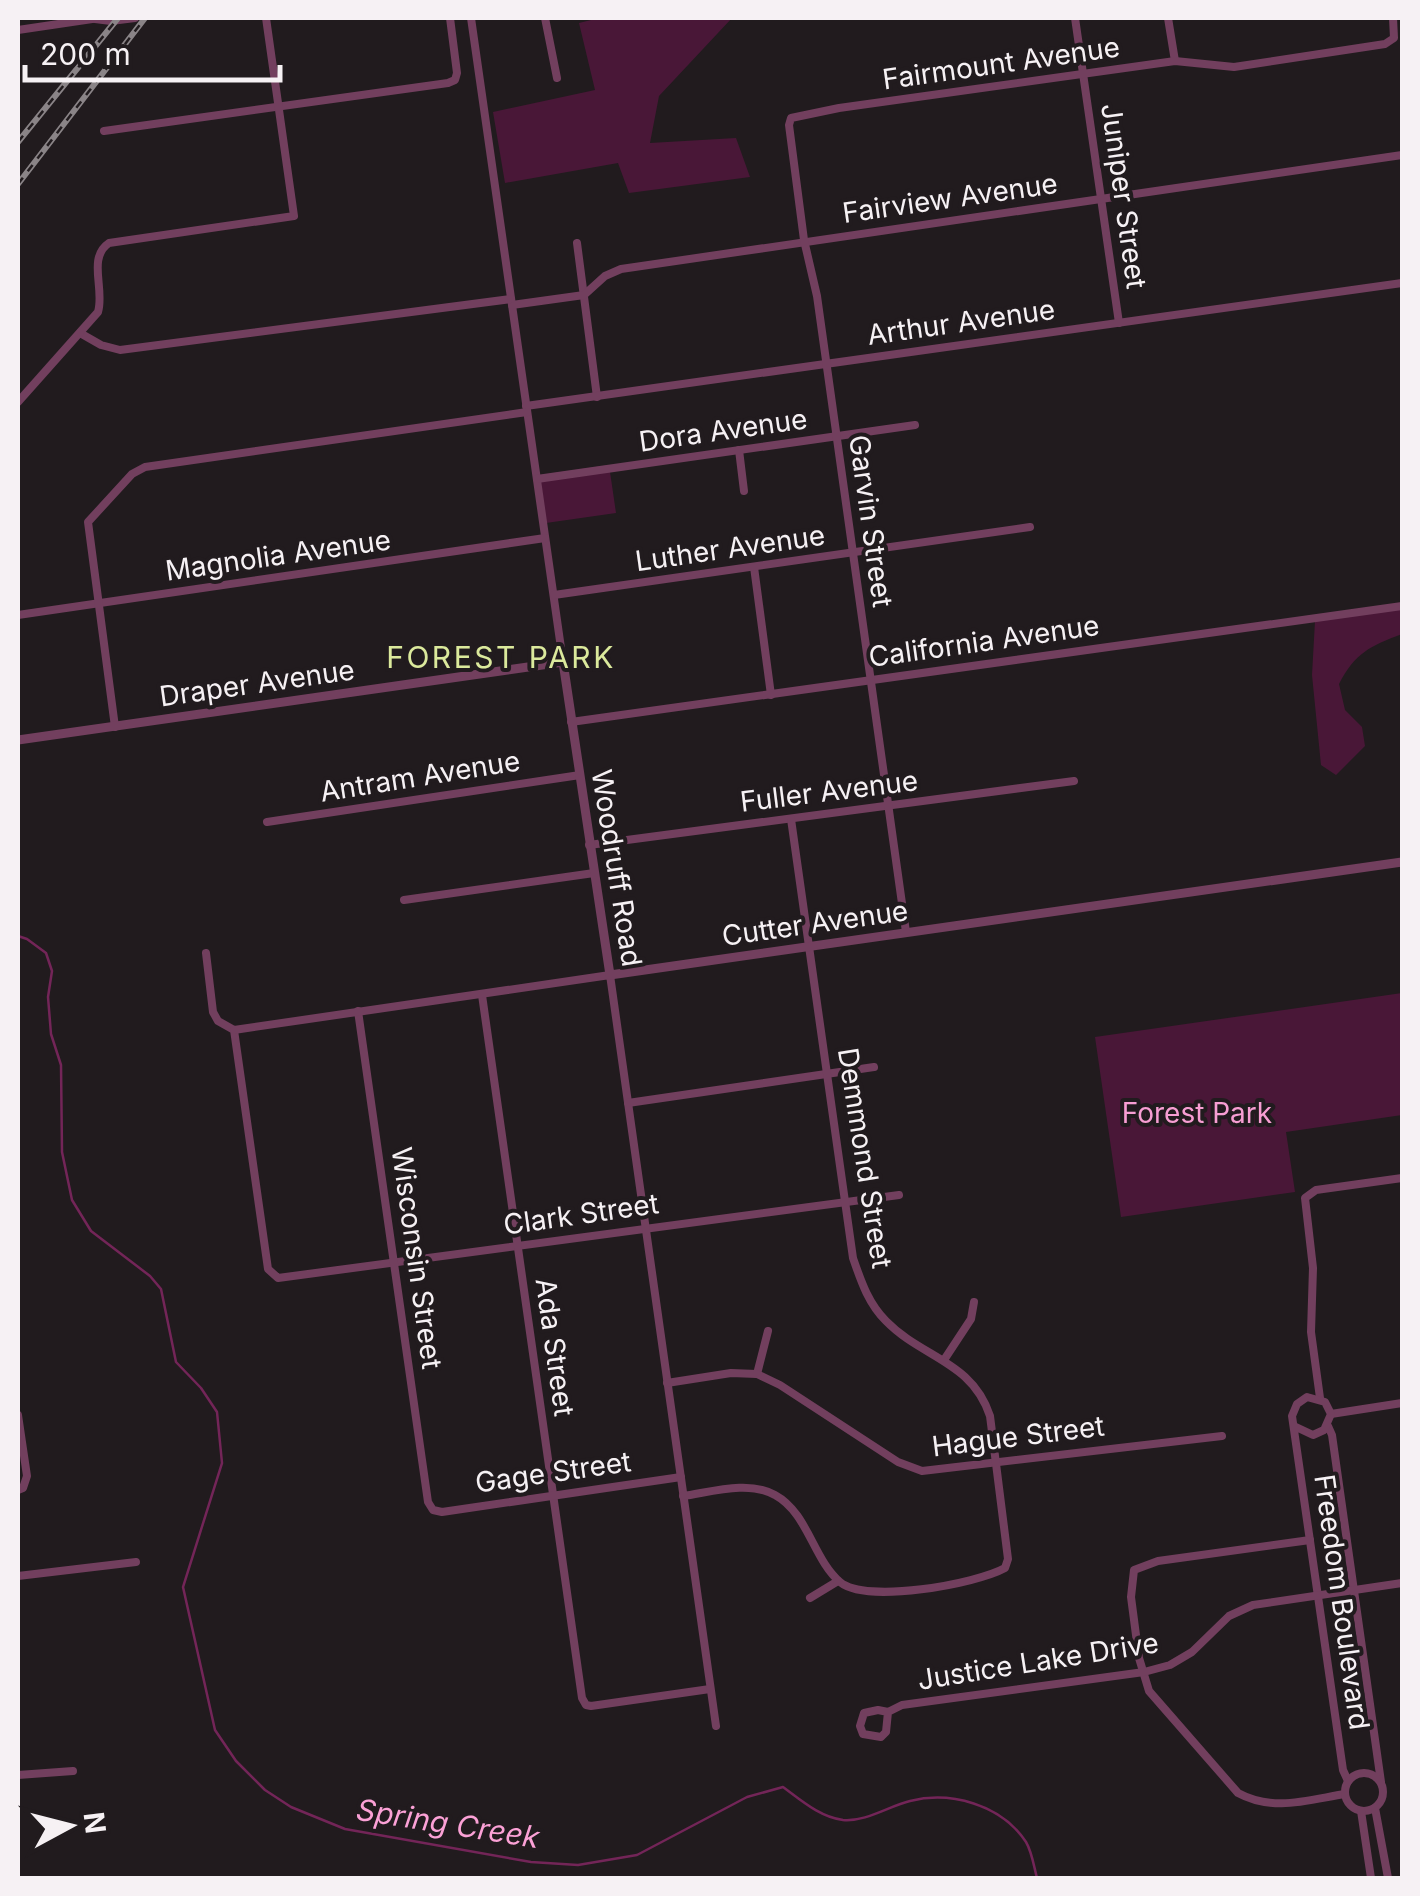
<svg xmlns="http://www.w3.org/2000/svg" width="1420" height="1896" font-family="Inter,sans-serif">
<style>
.green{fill:#491737}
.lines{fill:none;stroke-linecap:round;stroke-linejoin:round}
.stream{stroke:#732558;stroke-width:2.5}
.minor{stroke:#723f5e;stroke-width:8}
.tertiary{stroke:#723f5e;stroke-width:9}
.rail-casing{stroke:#8a8487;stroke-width:6}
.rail{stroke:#211b1e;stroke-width:2.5;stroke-dasharray:8;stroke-linecap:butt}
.labels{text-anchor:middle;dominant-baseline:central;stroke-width:8;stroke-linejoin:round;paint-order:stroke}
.street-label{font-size:28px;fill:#f6f1f4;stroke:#211b1e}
.park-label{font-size:28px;fill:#f79ed3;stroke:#211b1e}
.neighbourhood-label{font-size:30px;letter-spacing:2.5px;fill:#dbe99c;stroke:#211b1e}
.water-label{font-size:30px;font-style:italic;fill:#fba1d6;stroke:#211b1e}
</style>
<rect width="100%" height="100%" fill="#211b1e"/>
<g class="green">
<polygon points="599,18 732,18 659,96 650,143 736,138 750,177 629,193 618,163 505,183 493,112 595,90 579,23"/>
<polygon points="609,465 616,513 546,523 540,475"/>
<path d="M1402,609V634C1370,646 1355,653 1339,684L1345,710L1362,727L1365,746L1336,775L1321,765L1312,675L1315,621Z"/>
<polygon points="1402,993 1402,1115 1286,1132 1295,1192 1121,1217 1095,1037"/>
</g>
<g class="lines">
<path class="stream" d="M18,936L27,939L46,953L52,971L48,997L51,1034L61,1065L62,1152L72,1200L91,1231L150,1276L161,1289L176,1362L201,1388L217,1412L222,1463L183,1587L215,1730L236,1761L265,1790L291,1807L345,1829L531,1862L578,1865L637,1855L747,1797L783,1787C802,1801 820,1817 843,1820C866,1822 889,1806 910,1801C950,1791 1001,1804 1026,1842C1032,1852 1034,1867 1037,1878"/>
<g class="minor">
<polyline points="471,18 563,662"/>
<polyline points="545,18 557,78"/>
<polyline points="1075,18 1119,323"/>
<polyline points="1168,18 1175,61"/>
<polyline points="95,19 111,21 135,18"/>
<polyline points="18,30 99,18"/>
<polyline points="104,131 448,83 455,80 457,73 450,18"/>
<polyline points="577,243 597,397"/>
<polyline points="512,305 584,295 605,276 621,269 1402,155"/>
<polyline points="80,333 101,345 120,350 511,299"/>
<path d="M18,402L98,312C105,289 87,258 109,243L294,216L266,18"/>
<polyline points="526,406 1402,283"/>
<polyline points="739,450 744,491"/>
<polyline points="537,479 915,425"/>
<polyline points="754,567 771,695"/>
<polyline points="554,595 1030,527"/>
<polyline points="18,615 545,538"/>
<polyline points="571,722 1402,606"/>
<polyline points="115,727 88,522 132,474 145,467 527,412"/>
<polyline points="267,822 580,775"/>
<polyline points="589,845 1074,781"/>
<polyline points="404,900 594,873"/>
<polyline points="906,932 817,296 804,240 789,125 791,118 839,108 1175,61 1234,67 1385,44 1394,38 1393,18"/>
<polyline points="206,953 213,1012 218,1021 234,1030 268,1269 278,1278 899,1195"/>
<polyline points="482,995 582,1698 586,1705 591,1706 710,1689"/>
<polyline points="358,1011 428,1502 433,1510 442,1512 681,1477"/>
<polyline points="234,1030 610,975 716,1726"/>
<polyline points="628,1103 874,1067"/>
<polyline points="944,1360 971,1319 974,1302"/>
<polyline points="757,1374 768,1331"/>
<polyline points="667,1383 731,1373 757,1374 780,1385 898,1462 922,1471 1222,1436"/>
<polyline points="1320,1398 1311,1332 1313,1268 1305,1198 1316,1190 1402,1178"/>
<polyline points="1331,1414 1402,1403"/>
<polyline points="18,1415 27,1476 23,1488 18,1490"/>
<polyline points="1328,1426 1332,1435 1381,1782"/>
<polyline points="1296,1427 1313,1435 1324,1430 1331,1414 1325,1402 1307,1397 1297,1404 1292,1416 1343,1770 1348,1781"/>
<path d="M683,1496C711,1492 749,1480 775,1495C808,1513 813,1559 840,1582C866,1604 976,1584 1005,1568L1008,1559L990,1416C972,1361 922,1358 886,1321C868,1303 861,1281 853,1258L791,819"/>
<path d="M1310,1540L1158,1561L1134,1570L1131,1597L1139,1658L1149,1691L1238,1793C1273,1812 1308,1800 1345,1794"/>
<polyline points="18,1576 136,1562"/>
<polyline points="810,1598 838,1581"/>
<polyline points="888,1712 878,1710 864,1713 860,1726 863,1734 881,1737 886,1732 888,1712 902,1705 1144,1672 1170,1665 1192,1652 1229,1616 1253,1605 1402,1583"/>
<circle cx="1364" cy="1792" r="19"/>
<polyline points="18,1775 73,1771"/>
<polyline points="1375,1808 1388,1878"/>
<polyline points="1361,1811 1371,1878"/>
</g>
<polyline class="tertiary" points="18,740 563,662 610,975 1402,862"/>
<g class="rail-casing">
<g id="rail">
<polyline points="18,142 118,18"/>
<polyline points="18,184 145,18"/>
</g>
</g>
<use href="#rail" class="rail"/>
</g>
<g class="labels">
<g class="street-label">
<text transform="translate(1001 63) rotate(-8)">Fairmount Avenue</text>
<text transform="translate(1124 196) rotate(82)">Juniper Street</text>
<text transform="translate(950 198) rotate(-8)">Fairview Avenue</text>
<text transform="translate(961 322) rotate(-8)">Arthur Avenue</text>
<text transform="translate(723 430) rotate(-8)">Dora Avenue</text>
<text transform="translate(871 521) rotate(82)">Garvin Street</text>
<text transform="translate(730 548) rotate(-8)">Luther Avenue</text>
<text transform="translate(278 555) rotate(-8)">Magnolia Avenue</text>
<text transform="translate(984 641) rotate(-8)">California Avenue</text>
<text transform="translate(257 683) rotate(-8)">Draper Avenue</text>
<text transform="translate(420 776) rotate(-9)">Antram Avenue</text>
<text transform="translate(829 791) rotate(-7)">Fuller Avenue</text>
<text transform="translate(617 868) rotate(81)">Woodruff Road</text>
<text transform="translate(815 923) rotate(-8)">Cutter Avenue</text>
<text transform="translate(865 1158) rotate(81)">Demmond Street</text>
<text transform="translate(581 1214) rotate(-8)">Clark Street</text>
<text transform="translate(417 1258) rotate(82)">Wisconsin Street</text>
<text transform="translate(555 1347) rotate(82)">Ada Street</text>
<text transform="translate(1018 1436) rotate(-7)">Hague Street</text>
<text transform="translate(553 1472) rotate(-8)">Gage Street</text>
<text transform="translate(1342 1602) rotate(82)">Freedom Boulevard</text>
<text transform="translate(1038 1661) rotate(-9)">Justice Lake Drive</text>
</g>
<g class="park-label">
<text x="1197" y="1113">Forest Park</text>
</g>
<g class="neighbourhood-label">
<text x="501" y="657">FOREST PARK</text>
</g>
<g class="water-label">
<text transform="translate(448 1823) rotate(9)">Spring Creek</text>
</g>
</g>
<rect width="1420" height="1896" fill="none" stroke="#f6f1f4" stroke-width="40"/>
<g transform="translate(70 1826) rotate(83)" stroke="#211b1e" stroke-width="8" paint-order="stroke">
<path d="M0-8L18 38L0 25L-18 38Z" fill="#f6f1f4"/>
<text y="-15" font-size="28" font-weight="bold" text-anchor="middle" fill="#f6f1f4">N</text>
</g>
<path d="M25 65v15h255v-15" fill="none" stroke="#f6f1f4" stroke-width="5"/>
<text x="40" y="65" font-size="30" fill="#f6f1f4" stroke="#211b1e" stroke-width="8" paint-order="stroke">200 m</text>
</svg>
